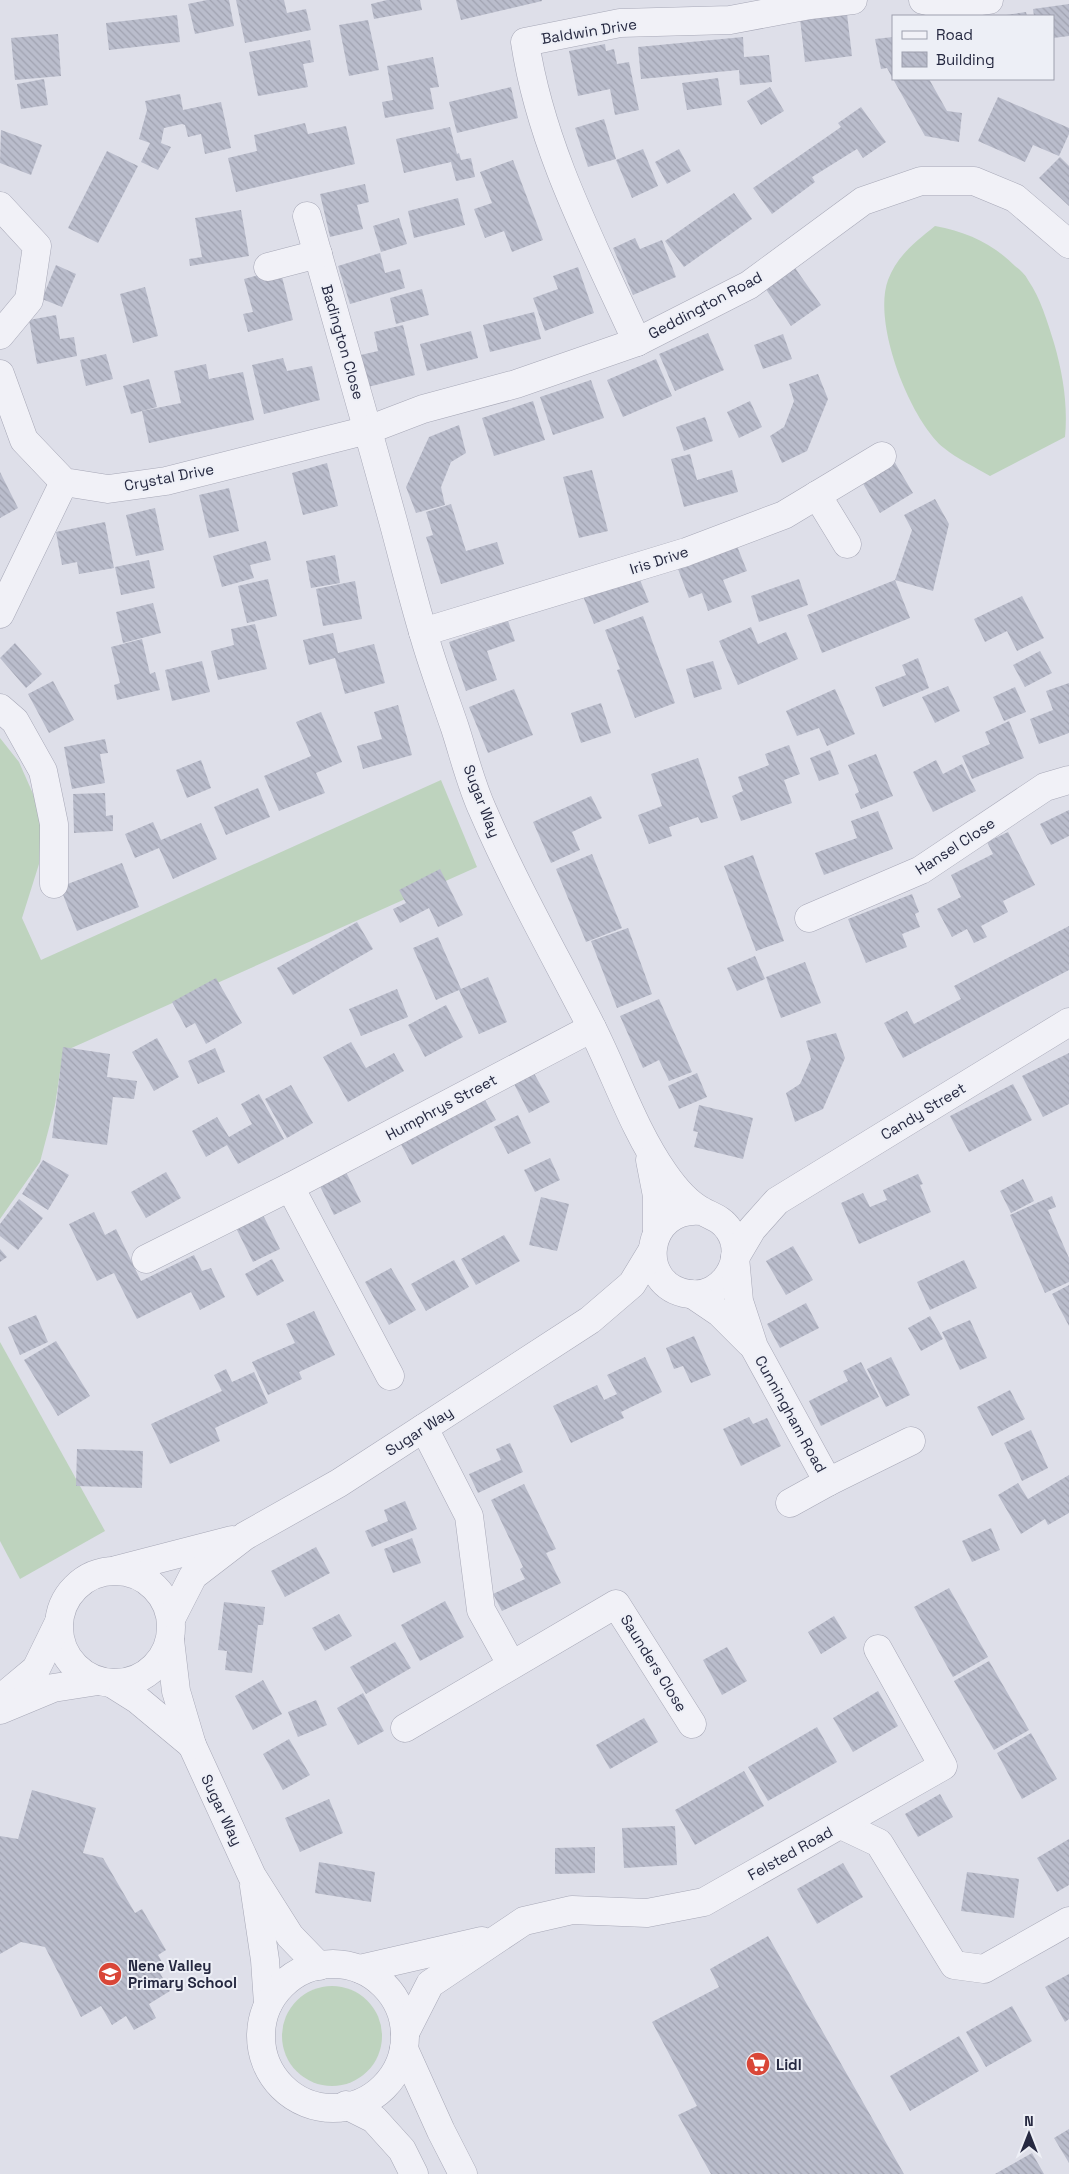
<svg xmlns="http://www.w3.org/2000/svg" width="1069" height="2174" font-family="'Space Grotesk',sans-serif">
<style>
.grass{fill:#bed3be}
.building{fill:url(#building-back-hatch)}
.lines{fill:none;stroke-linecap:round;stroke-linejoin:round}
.minor-casing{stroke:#a7a8b7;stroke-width:29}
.minor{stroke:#f1f1f7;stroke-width:28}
.labels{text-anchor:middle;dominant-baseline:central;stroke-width:4;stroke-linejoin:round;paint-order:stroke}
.street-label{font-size:15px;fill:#262941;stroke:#edeff6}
.poi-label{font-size:15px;font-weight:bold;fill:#262941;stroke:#edeff6;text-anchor:start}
</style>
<defs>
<pattern id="building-back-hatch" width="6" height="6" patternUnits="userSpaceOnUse" patternTransform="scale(1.25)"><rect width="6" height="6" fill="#babdcc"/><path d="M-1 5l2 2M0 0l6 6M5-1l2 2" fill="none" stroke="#a0a2b0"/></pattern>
</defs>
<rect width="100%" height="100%" fill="#dedfe9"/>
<g class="grass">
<path d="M935,226C967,232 992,243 1015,266C1020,270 1025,274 1028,280C1041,299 1047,321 1054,343C1063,374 1068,405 1065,437L990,476C975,467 957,459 944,448C910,420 872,323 888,280C897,256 915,242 935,226Z"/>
<polygon points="0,738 19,762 41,812 39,864 22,918 41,960 441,780 477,867 67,1050 60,1072 55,1105 40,1162 0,1219"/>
<polygon points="0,1342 105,1531 20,1579 0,1541"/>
<circle cx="332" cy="2036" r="50"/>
</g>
<g class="building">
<polygon points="207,0 229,0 234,26 195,34 188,4"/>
<polygon points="236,0 284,0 287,13 306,9 311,30 245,43"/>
<polygon points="387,0 420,0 422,10 374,19 371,4"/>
<polygon points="456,0 542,0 542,1 461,20"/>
<polygon points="1069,4 1069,36 1053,38 1053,16 1034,16 1033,9"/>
<polygon points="1026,12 1027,16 1007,16 1006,15"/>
<polygon points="847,14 852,56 805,62 800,19"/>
<polygon points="177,15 180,42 109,50 106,23"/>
<polygon points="368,20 379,70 349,76 339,25"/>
<polygon points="58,34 61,76 15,80 11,38"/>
<polygon points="743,37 744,57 769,55 772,82 740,85 739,70 641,79 638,47"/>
<polygon points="893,37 893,79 887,68 881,69 875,39"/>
<polygon points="310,40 314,62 303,64 308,87 258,96 249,52"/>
<polygon points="605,44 606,51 614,49 617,64 629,62 639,110 615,115 610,89 578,96 569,51"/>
<polygon points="433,57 439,87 430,88 434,109 385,118 382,102 393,100 387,66"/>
<polygon points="718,78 722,105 687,110 682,83"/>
<polygon points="44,79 48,105 21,109 17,84"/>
<polygon points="893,79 929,79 947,111 962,113 959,142 925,136"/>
<polygon points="511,87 518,118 457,133 449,102"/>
<polygon points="770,87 784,111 761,125 747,101"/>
<polygon points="180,94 183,110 221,102 231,148 205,154 201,134 188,137 185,125 182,124 164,128 161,143 171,147 158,170 141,162 150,143 139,139 147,110 145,101"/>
<polygon points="998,97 1069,128 1069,134 1059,156 1033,145 1025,162 978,141"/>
<polygon points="861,107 886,142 863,158 857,149 812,177 815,182 772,214 753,188 841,127 838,123"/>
<polygon points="604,119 616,159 588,167 575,128"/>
<polygon points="305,123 308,134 346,126 355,164 236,192 228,158 257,151 254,135"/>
<polygon points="450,127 457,154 459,153 461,160 471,158 475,177 456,181 451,162 404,173 396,139"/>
<polygon points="1,130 42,145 31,175 0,163"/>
<polygon points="643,149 658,186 632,198 616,160"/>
<polygon points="679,149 691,171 667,184 655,162"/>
<polygon points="107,151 138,166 98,243 68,228"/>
<polygon points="1060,157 1069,166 1069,206 1039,178"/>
<polygon points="513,160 543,240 512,252 504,231 485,238 474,209 492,203 480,172"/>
<polygon points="365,184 369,202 357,205 363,229 330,237 320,194"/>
<polygon points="734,193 752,219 684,267 665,241"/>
<polygon points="458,198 465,225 414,238 408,211"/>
<polygon points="241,210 249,256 190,266 189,259 202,257 195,218"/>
<polygon points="399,218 407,244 381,252 373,226"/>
<polygon points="635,238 640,249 662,240 676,277 633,295 613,248"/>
<polygon points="380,253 385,273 400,269 405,288 350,304 338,266"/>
<polygon points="56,265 76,274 62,307 42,299"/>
<polygon points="793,265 821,305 791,326 763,285"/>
<polygon points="578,267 594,313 545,331 533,298 558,289 553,276"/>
<polygon points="280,269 293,320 248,332 243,314 253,312 244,279"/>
<polygon points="145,287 158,336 133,343 120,294"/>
<polygon points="422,289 429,315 396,324 390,298"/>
<polygon points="534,312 541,339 490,352 483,325"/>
<polygon points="56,315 60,339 74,337 77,356 37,364 29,320"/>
<polygon points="403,325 415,375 360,389 352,357 378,351 374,332"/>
<polygon points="471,331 478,358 427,371 420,344"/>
<polygon points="708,333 724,370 675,391 659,354"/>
<polygon points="783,334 792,359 763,369 754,345"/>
<polygon points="106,354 113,379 86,386 80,360"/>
<polygon points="283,358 287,371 312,366 320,400 264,414 252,365"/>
<polygon points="656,359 672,396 623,417 607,380"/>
<polygon points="206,364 209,379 243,372 254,420 149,443 142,411 181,403 174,371"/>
<polygon points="818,374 828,399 807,451 782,463 770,436 784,427 794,401 789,384"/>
<polygon points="149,379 157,407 131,414 123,386"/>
<polygon points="591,380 604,418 553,435 540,397"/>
<polygon points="533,401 545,440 494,456 482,418"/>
<polygon points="750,401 762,427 739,438 727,412"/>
<polygon points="705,417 713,441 684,451 676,427"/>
<polygon points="459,425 466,453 451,462 441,487 445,505 416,513 406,487 429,437"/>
<polygon points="690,454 697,480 732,470 738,492 684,507 671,459"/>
<polygon points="891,456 913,493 880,513 858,475"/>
<polygon points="327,463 338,506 303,515 292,473"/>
<polygon points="592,470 608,531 579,538 563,477"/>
<polygon points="0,472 18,508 0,518"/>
<polygon points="229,488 239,531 209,538 199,495"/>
<polygon points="935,499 949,524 933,591 895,580 910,618 822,653 807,615 895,580 912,530 904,515"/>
<polygon points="451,504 466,551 497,542 504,564 441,584 426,537 433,535 426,512"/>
<polygon points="155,508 164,550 136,556 126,515"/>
<polygon points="105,522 114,568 79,574 77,562 62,565 56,532"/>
<polygon points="266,541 271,560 250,565 254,578 222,587 213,556"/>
<polygon points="737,546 747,571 723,580 732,602 708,611 702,593 689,598 678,569"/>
<polygon points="335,555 340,583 311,588 306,561"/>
<polygon points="149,560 155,588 121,595 115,567"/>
<polygon points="638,575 649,602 594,624 583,596"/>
<polygon points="268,579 277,616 247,623 238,586"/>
<polygon points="799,579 808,605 759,622 751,596"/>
<polygon points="355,581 362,619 323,626 316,589"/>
<polygon points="1022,596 1044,638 1017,651 1007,631 985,642 974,619"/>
<polygon points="153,603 161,633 123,643 116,612"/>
<polygon points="643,616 675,703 635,718 617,670 620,669 605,630"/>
<polygon points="508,621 515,641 487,651 497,680 466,691 449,642"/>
<polygon points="255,624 267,669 218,680 211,651 234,645 231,629"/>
<polygon points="751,627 758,644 786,632 798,659 738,685 719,641"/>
<polygon points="333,633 338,653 374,644 385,683 345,694 335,658 309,665 303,640"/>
<polygon points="142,639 150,674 155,672 160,690 117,700 114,685 120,683 111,647"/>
<polygon points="15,643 42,674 26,688 0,658"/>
<polygon points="1040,651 1052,673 1025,687 1013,665"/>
<polygon points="918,658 929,688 883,707 875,687 906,675 902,665"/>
<polygon points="202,661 210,692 172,701 165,670"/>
<polygon points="713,661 722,689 694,698 686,669"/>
<polygon points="53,681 74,720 49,733 28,694"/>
<polygon points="1069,683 1069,733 1039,744 1030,719 1053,710 1046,691"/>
<polygon points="948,686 960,711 935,723 922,697"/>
<polygon points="1015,687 1026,712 1004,721 993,697"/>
<polygon points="514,689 533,735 488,753 469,707"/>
<polygon points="835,689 855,734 827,746 819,728 797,736 786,711"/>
<polygon points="601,703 611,733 581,743 571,713"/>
<polygon points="398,705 412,755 363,769 357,746 382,739 374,712"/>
<polygon points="321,712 342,762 316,773 325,793 279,811 264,776 311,756 296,722"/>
<polygon points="1009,721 1024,758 972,779 962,756 990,744 985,732"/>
<polygon points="105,739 108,753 100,754 105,783 72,789 64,747"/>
<polygon points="789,745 800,774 784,780 792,803 741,821 732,796 743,791 738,777 769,765 765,754"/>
<polygon points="830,750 839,774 819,781 810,758"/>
<polygon points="876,754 893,796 861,809 855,794 859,792 848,765"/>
<polygon points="698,758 718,818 701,823 698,817 669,827 672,836 649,844 638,815 662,806 651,774"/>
<polygon points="201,760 211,788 187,798 176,770"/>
<polygon points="936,760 943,774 962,764 976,791 933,812 913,772"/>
<polygon points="258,788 270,817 226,835 214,807"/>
<polygon points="105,793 106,816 113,815 113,831 74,833 73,794"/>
<polygon points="591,796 602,818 572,832 580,850 551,863 533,822"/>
<polygon points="1069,810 1069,836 1051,845 1040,824"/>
<polygon points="878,811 893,849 824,875 815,853 857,838 851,821"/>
<polygon points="153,822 161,840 201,823 217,859 173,879 159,848 135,858 125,834"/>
<polygon points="1008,832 1035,885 1003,901 1008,912 981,926 987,937 974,943 967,929 952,937 937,909 961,897 951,875 993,854 987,842"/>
<polygon points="592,854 622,928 586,942 556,869"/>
<polygon points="753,855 784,941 756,951 724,866"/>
<polygon points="122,863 139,907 77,931 60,887"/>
<polygon points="440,869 463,915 438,927 429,908 400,923 393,909 406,903 399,890"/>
<polygon points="912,894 919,912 915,914 920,927 902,934 907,947 866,963 848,919"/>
<polygon points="357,922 373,949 293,995 277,968"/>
<polygon points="1069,926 1069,970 903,1058 884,1023 907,1011 914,1024 961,999 954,986"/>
<polygon points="628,928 652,994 617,1008 591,941"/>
<polygon points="438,937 461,989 488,977 507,1022 479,1034 459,990 436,1000 413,948"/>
<polygon points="755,956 765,979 737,991 727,968"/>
<polygon points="805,962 821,1003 781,1018 766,977"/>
<polygon points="216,978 242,1023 206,1044 195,1023 186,1028 172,1002"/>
<polygon points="397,989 408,1017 361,1036 349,1009"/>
<polygon points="659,999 692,1072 669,1081 659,1060 643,1068 620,1016"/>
<polygon points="446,1005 463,1037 425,1057 408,1025"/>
<polygon points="836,1033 845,1058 823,1109 795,1122 786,1093 800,1084 811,1059 806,1041"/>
<polygon points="157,1038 179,1077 154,1091 132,1052"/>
<polygon points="351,1042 366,1068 394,1053 404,1071 348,1102 323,1057"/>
<polygon points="63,1047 110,1054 107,1077 137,1081 134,1099 113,1097 107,1145 52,1138"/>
<polygon points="215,1048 225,1072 198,1084 188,1061"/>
<polygon points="1069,1053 1069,1104 1043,1117 1022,1076"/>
<polygon points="530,1066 550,1102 529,1113 510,1076"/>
<polygon points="697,1073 707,1097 679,1109 668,1086"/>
<polygon points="1013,1084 1032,1120 969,1152 950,1116"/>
<polygon points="291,1085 313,1123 287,1138 265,1099"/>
<polygon points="480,1091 496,1120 412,1165 396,1135"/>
<polygon points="259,1094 284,1139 238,1164 227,1145 206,1157 192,1131 217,1117 229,1137 252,1124 241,1104"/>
<polygon points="699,1105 753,1118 743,1159 694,1147 698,1132 693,1131"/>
<polygon points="518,1115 531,1143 508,1154 494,1127"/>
<polygon points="550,1158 560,1180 535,1192 524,1170"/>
<polygon points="43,1160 69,1175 48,1210 22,1194"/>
<polygon points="343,1166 361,1202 334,1215 317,1180"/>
<polygon points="166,1172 181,1198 146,1218 131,1192"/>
<polygon points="918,1174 923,1184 920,1185 931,1212 859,1244 841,1203 863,1193 870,1207 887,1200 883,1190"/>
<polygon points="1023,1179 1034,1201 1011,1213 1000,1191"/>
<polygon points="1052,1196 1056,1207 1048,1210 1069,1258 1069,1282 1045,1293 1010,1215"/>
<polygon points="541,1197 569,1204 557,1251 529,1245"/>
<polygon points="19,1199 43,1218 18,1250 0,1236 0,1224"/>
<polygon points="94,1212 105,1235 116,1229 141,1281 194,1255 202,1271 211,1268 225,1297 200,1310 191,1292 137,1319 114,1273 97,1281 69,1224"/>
<polygon points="262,1213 280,1249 253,1262 235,1226"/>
<polygon points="504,1235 520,1261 476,1285 461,1259"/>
<polygon points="793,1246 813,1280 786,1295 766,1261"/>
<polygon points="0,1249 7,1257 0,1262"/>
<polygon points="272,1259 284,1281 257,1296 245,1274"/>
<polygon points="454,1260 469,1287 426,1311 411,1284"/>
<polygon points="964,1260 977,1288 930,1310 917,1282"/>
<polygon points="391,1268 416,1310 389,1325 365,1282"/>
<polygon points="1069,1285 1069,1326 1052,1294"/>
<polygon points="806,1303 819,1328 780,1348 767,1324"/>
<polygon points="314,1311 335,1355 299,1372 302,1379 268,1395 252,1362 295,1343 286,1324"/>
<polygon points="36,1315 48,1342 20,1355 8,1327"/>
<polygon points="930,1316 943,1339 921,1351 908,1328"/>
<polygon points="970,1320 987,1358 960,1370 942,1332"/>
<polygon points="694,1336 711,1375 691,1383 683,1366 674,1369 666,1348"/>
<polygon points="56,1341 90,1396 58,1416 24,1360"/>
<polygon points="645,1357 662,1392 621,1412 624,1418 571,1443 553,1406 597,1385 604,1400 617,1394 607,1375"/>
<polygon points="891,1357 910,1395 886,1407 867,1369"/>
<polygon points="861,1362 879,1397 821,1426 809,1401 848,1381 843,1371"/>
<polygon points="226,1369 232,1382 254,1372 268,1403 215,1428 220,1441 170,1464 151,1424 222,1391 214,1375"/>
<polygon points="1010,1390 1025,1419 992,1436 977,1407"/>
<polygon points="749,1417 753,1424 767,1418 781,1446 741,1466 723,1429"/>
<polygon points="1031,1430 1048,1468 1022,1481 1004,1443"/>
<polygon points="510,1443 523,1472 478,1493 469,1474 501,1460 496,1449"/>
<polygon points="77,1449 143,1451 142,1488 76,1486"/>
<polygon points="1069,1475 1069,1513 1048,1525 1045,1519 1021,1534 998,1495 1018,1483 1028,1499"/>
<polygon points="524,1484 556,1549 546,1553 561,1583 502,1611 493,1594 525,1579 520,1569 523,1567 491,1500"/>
<polygon points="405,1501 417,1529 372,1547 365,1531 388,1521 384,1510"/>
<polygon points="991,1528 1000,1550 972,1562 962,1541"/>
<polygon points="412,1538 421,1563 393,1573 384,1549"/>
<polygon points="316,1547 330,1573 285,1597 271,1571"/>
<polygon points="949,1588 988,1657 953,1677 914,1607"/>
<polygon points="445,1601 464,1637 420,1661 401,1625"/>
<polygon points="224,1602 265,1607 263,1625 258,1625 252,1673 225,1670 227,1651 218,1650"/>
<polygon points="339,1614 352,1636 325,1651 312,1628"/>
<polygon points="834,1616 847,1638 821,1654 808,1632"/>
<polygon points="395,1642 411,1668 366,1694 350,1667"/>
<polygon points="727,1647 747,1681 722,1695 703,1660"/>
<polygon points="989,1661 1029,1730 994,1750 954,1681"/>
<polygon points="263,1680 282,1714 253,1730 235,1696"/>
<polygon points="878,1691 898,1726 853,1752 833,1718"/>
<polygon points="363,1693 384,1731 358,1745 337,1708"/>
<polygon points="316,1700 327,1725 298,1737 288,1712"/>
<polygon points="644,1718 658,1742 610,1769 596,1745"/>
<polygon points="817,1727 837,1762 768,1801 748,1767"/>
<polygon points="1031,1733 1057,1779 1022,1799 997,1753"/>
<polygon points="289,1739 310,1775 283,1790 263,1754"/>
<polygon points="744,1771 764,1806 695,1845 675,1810"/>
<polygon points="32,1790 96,1808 83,1853 103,1858 135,1913 142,1909 166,1950 158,1955 166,1969 160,1973 170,1991 149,2004 156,2018 134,2030 126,2016 112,2025 101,2006 81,2017 45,1947 21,1942 0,1954 0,1836 18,1839"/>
<polygon points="940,1794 953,1817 918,1837 905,1814"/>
<polygon points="329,1799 343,1833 300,1852 285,1818"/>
<polygon points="675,1826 677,1865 624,1868 622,1828"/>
<polygon points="1069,1839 1069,1885 1057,1892 1037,1858"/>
<polygon points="595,1847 595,1873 555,1874 555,1848"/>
<polygon points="319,1862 375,1872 371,1902 315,1893"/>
<polygon points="843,1863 863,1897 817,1924 797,1889"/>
<polygon points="967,1872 1019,1879 1014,1918 961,1911"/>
<polygon points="768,1936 904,2174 711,2174 678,2115 697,2106 652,2022 719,1987 710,1969"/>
<polygon points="1069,1974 1069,2019 1065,2022 1045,1987"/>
<polygon points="1012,2006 1032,2041 986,2067 966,2032"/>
<polygon points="959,2036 979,2071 910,2111 890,2076"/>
<polygon points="1069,2129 1069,2163 1054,2138"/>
<polygon points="1032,2153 1044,2174 995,2174 1009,2166"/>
</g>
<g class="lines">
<g class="minor-casing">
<g id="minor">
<polyline points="923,0 947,6 989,0"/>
<polyline points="0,206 37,246 29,300 0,335"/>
<path d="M307,216C336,317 365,419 393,521C403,558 412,595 423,632C432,664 444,696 455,728C464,756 471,785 483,811C514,883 553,952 589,1022C615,1072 632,1127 664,1173C673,1186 687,1203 702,1211C713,1217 722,1219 729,1230C748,1258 723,1299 689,1294C634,1286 644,1205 702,1211"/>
<polyline points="268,267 318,254"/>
<path d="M637,342C593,245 541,148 525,42L620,23L730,20L810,5L853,0"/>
<polyline points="0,374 24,440 64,482 108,489 166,481 368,430 423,409 516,384 637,342 749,285 863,201 921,181 974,181 1015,198 1069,244"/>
<polyline points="817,495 847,544"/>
<polyline points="0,614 64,482"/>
<polyline points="423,632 686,552 784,515 882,456"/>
<polyline points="0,708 15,721 43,771 54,824 54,884"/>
<polyline points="809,918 921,870 1045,787 1069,780"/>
<polyline points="650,1160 657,1196 657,1233"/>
<polyline points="290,1187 390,1376"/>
<polyline points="736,1256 752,1229 777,1201 1069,1022"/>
<polyline points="735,1257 739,1301 754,1347 828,1482"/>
<polyline points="146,1259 290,1187 592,1028"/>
<polyline points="692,1294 720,1313 750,1343"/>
<polyline points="424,1428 469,1516 481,1610 511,1664"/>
<polyline points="790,1503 828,1482 911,1441"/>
<polyline points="116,1570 232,1540"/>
<circle cx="115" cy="1627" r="56"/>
<polyline points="171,1619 193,1576 245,1536 339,1483 590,1320 632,1284 652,1251"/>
<polyline points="170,1640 176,1691 192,1745 252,1876 290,1936 319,1966"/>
<polyline points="111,1683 138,1700 192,1745"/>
<polyline points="0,1699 36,1669 59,1622"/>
<polyline points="0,1710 53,1688 98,1681"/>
<polyline points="405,1728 616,1604 692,1724"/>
<polyline points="841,1825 879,1843 954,1965 984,1969 1069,1921"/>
<polyline points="254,1886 265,1960 268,2004"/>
<circle cx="333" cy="2036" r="72"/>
<polyline points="360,1969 482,1941"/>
<polyline points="405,2033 430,1984 524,1921 572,1910 647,1913 704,1902 943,1766 878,1649"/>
<polyline points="404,2049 441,2131 463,2174"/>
<polyline points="346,2105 374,2119 402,2150 414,2174"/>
</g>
</g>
<use href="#minor" class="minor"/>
</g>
<defs>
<g id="school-disc" transform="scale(1.25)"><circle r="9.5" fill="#d94637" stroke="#edeff6"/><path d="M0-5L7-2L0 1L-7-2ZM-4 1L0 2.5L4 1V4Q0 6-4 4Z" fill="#fff"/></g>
<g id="supermarket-disc" transform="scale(1.25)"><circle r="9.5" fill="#d94637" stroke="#edeff6"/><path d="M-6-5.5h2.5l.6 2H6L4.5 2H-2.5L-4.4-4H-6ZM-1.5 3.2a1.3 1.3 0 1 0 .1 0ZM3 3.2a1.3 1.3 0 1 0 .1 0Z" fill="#fff"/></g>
</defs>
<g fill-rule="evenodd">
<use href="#school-disc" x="110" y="1974"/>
<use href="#supermarket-disc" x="758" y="2064"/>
</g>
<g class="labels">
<g class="street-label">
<text transform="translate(589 31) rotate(-9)">Baldwin Drive</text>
<text transform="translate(705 305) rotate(-28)">Geddington Road</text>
<text transform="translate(343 342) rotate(74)">Badington Close</text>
<text transform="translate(169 477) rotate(-11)">Crystal Drive</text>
<text transform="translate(659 560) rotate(-18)">Iris Drive</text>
<text transform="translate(482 801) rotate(69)">Sugar Way</text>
<text transform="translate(955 846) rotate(-33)">Hansel Close</text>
<text transform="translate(441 1107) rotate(-28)">Humphrys Street</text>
<text transform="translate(923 1111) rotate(-31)">Candy Street</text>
<text transform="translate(791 1414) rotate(61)">Cunningham Road</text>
<text transform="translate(419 1431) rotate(-33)">Sugar Way</text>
<text transform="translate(654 1663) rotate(58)">Saunders Close</text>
<text transform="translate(222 1810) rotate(65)">Sugar Way</text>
<text transform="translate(790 1853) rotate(-29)">Felsted Road</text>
</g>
<g class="poi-label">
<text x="128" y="1965">Nene Valley<tspan x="128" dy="17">Primary School</tspan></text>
<text x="776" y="2064">Lidl</text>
</g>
</g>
<rect x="892" y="15" width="162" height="65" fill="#edeff6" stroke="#9da0ae"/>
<rect x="902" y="31" width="25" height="8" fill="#f1f1f7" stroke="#9da0ae"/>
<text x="936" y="40" font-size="15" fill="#262941">Road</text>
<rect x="902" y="52" width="25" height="15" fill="url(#building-back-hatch)" stroke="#9da0ae"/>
<text x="936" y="65" font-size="15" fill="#262941">Building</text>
<g transform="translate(1029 2134)" stroke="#edeff6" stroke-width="4" paint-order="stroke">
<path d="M0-4L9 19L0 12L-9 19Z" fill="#262941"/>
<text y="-8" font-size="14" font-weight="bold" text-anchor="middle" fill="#262941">N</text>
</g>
</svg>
